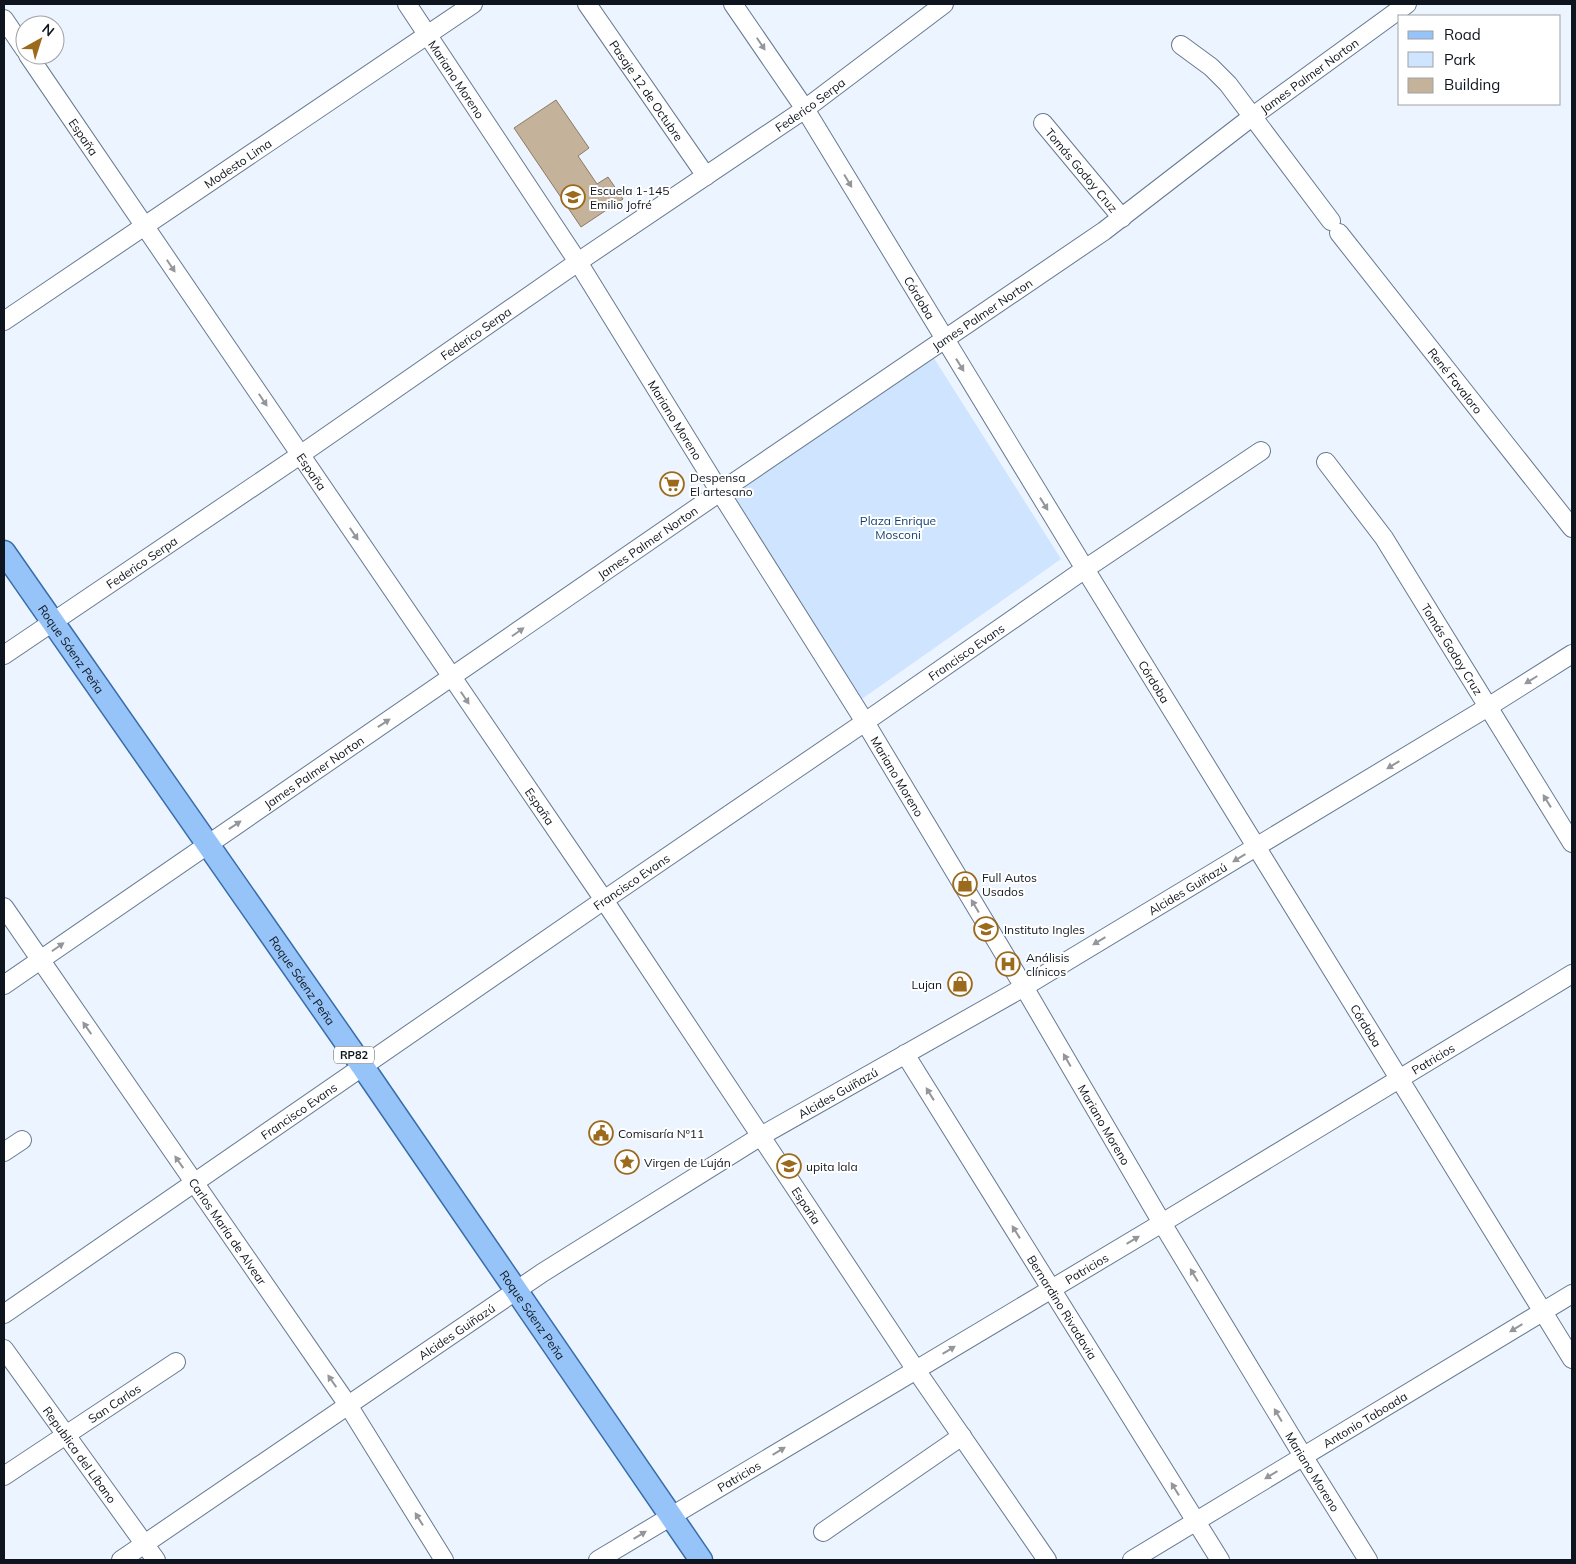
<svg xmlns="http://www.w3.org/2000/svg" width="1576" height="1564" font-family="Mulish,sans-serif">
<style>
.green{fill:#cfe4ff}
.building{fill:#c5b29a;stroke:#8c7a63}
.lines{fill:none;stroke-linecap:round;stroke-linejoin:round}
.minor-casing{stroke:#687a90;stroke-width:20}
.major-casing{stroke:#396da9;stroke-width:25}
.minor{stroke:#fff;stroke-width:18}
.major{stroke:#96c4f8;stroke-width:22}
.oneway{fill:#93969a}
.labels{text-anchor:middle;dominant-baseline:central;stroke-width:4;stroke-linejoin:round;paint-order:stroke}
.shield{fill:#fff;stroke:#575b62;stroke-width:1}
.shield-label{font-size:11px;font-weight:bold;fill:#0f151e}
.street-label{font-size:12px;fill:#0f151e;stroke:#fff}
.poi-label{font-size:12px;fill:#0f151e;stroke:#fff;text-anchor:start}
.park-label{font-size:12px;fill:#134073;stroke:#fff}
</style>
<rect width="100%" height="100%" fill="#ecf4ff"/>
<polygon class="green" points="932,355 1061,559 859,701 732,496"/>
<polygon class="building" points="556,100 589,148 578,156 597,184 608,177 623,199 581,227 514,128"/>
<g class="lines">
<g class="minor-casing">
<g id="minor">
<path id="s1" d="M407,4L578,262L720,492L865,722L1024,987L1162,1223L1303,1456L1368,1560"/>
<path id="s2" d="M587,4L706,176"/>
<path id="s3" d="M733,4L805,109L1085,569L1572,1359"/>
<polyline points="4,19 25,50"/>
<polyline points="1181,45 1211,67 1228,84 1331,221"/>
<path id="s4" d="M28,55L604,900L916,1370L1047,1560"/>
<path id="s5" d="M1043,123L1122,218"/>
<path id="s6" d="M1339,233L1572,528"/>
<path id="s7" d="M4,321L473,4"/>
<path id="s8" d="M1326,462L1384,538L1572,843"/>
<path id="s9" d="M4,655L300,455L578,262L805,109L944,4"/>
<path id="s10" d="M4,907L348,1405L444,1560"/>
<path id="s11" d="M4,985L720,492L1104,231L1253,116L1407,4"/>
<path id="s12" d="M905,1054L1220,1560"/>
<polyline points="4,1152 22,1140"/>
<path id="s13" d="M4,1314L604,900L865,722L1085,569L1261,451"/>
<path id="s14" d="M4,1349L156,1560"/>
<path id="s15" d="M4,1476L176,1362"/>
<polyline points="823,1532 962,1436"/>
<path id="s16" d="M121,1560L542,1273L761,1136L1024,987L1488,707L1572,654"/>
<path id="s17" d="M598,1560L1162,1223L1572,974"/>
<path id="s18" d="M1132,1560L1572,1294"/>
</g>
</g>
<g class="major-casing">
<g id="major">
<path id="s19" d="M4,552L363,1067L701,1560"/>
</g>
</g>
<use href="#minor" class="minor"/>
<use href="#major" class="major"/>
</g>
<defs><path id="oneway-solid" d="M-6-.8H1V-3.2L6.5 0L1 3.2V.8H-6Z" transform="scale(1.25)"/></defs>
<g class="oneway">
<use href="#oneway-solid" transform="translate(761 44) rotate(56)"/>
<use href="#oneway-solid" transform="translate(848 181) rotate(59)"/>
<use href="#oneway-solid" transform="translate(171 266) rotate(56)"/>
<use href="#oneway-solid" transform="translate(960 365) rotate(58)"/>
<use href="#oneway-solid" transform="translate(263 400) rotate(56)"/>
<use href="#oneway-solid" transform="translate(1044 504) rotate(58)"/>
<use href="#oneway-solid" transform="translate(354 534) rotate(56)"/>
<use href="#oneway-solid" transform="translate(518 632) rotate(-35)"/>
<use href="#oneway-solid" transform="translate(1531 680) rotate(148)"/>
<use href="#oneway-solid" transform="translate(465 698) rotate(56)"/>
<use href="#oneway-solid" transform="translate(384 723) rotate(-34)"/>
<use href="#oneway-solid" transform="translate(1393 765) rotate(149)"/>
<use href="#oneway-solid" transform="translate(1547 801) rotate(-122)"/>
<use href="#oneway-solid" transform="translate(235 825) rotate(-34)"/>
<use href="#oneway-solid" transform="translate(1239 858) rotate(149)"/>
<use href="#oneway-solid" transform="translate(975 906) rotate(-121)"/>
<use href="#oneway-solid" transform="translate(1099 941) rotate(149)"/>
<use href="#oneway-solid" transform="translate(58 947) rotate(-35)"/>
<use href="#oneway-solid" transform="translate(87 1028) rotate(-125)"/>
<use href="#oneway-solid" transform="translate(1067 1060) rotate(-120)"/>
<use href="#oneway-solid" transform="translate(930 1094) rotate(-122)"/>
<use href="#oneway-solid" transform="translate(179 1162) rotate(-125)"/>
<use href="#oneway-solid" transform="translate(1016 1232) rotate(-122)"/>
<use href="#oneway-solid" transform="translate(1133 1240) rotate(-31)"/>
<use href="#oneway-solid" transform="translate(1194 1275) rotate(-121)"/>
<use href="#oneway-solid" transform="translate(1516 1328) rotate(149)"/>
<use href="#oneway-solid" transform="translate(949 1350) rotate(-31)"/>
<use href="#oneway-solid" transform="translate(332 1381) rotate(-125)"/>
<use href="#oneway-solid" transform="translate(1278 1415) rotate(-121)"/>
<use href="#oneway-solid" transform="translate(779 1451) rotate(-31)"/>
<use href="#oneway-solid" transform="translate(1271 1475) rotate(149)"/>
<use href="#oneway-solid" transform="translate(1175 1489) rotate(-122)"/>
<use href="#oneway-solid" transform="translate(419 1519) rotate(-122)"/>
<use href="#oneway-solid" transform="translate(640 1535) rotate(-31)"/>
</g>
<defs>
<g id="school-ring" transform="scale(1.25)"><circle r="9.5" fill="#fff" stroke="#9b6a1d" stroke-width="1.5"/><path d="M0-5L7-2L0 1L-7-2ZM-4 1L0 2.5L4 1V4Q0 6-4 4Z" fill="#9b6a1d"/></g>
<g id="supermarket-ring" transform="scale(1.25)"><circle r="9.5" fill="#fff" stroke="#9b6a1d" stroke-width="1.5"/><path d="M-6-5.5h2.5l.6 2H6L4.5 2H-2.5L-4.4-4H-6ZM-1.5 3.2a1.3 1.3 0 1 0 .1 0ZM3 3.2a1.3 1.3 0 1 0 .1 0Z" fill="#9b6a1d"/></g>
<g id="shop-ring" transform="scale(1.25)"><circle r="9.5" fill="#fff" stroke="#9b6a1d" stroke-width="1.5"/><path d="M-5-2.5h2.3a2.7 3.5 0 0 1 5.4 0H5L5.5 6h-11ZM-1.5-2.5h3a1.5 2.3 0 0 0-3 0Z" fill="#9b6a1d"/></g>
<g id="hospital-ring" transform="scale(1.25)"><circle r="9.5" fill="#fff" stroke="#9b6a1d" stroke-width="1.5"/><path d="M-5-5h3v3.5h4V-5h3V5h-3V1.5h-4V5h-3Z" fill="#9b6a1d"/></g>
<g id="civic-ring" transform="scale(1.25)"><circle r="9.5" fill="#fff" stroke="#9b6a1d" stroke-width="1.5"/><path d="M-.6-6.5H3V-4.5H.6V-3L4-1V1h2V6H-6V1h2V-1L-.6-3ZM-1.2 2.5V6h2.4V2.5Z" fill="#9b6a1d"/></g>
<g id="sight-ring" transform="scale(1.25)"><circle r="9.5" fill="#fff" stroke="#9b6a1d" stroke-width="1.5"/><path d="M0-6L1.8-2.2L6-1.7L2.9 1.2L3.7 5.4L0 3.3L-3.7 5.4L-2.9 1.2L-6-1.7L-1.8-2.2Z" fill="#9b6a1d"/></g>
</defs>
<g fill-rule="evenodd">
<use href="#school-ring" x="573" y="197"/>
<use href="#supermarket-ring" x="672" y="484"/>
<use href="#shop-ring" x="965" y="884"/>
<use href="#school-ring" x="986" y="929"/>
<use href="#hospital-ring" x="1008" y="964"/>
<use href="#shop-ring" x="960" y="984"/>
<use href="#civic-ring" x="601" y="1133"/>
<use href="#sight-ring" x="627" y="1162"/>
<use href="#school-ring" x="789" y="1166"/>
</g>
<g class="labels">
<rect class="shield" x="334" y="1046.5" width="40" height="17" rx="4"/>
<g class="shield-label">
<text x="354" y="1055">RP82</text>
</g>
<g class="street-label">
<text stroke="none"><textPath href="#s11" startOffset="1591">James Palmer Norton</textPath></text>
<text stroke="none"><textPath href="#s1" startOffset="90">Mariano Moreno</textPath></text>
<text stroke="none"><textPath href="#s2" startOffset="105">Pasaje 12 de Octubre</textPath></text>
<text stroke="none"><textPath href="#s9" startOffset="976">Federico Serpa</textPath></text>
<text stroke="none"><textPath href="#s4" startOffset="99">España</textPath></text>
<text stroke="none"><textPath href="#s7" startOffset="282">Modesto Lima</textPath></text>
<text stroke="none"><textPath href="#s5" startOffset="61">Tomás Godoy Cruz</textPath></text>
<text stroke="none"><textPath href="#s3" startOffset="348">Córdoba</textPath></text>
<text stroke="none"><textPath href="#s11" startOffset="1186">James Palmer Norton</textPath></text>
<text stroke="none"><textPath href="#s9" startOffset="571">Federico Serpa</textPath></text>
<text stroke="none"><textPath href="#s6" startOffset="188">René Favaloro</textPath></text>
<text stroke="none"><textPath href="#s1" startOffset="495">Mariano Moreno</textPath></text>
<text stroke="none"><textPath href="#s4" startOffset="504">España</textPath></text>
<text stroke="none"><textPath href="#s11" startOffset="781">James Palmer Norton</textPath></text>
<text stroke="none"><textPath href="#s9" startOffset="166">Federico Serpa</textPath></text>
<text stroke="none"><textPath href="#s19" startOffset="118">Roque Sáenz Peña</textPath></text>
<text stroke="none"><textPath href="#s8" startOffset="226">Tomás Godoy Cruz</textPath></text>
<text stroke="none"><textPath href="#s13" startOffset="1168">Francisco Evans</textPath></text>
<text stroke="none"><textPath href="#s3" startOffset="798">Córdoba</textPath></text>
<text stroke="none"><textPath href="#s11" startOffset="376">James Palmer Norton</textPath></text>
<text stroke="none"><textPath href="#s1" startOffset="915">Mariano Moreno</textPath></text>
<text stroke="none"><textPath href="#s4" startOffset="909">España</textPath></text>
<text stroke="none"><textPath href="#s13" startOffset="762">Francisco Evans</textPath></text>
<text stroke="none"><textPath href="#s16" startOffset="1261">Alcides Guiñazú</textPath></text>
<text stroke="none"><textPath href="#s19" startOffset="522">Roque Sáenz Peña</textPath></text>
<text stroke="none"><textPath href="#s3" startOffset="1202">Córdoba</textPath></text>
<text stroke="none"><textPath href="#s17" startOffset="974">Patricios</textPath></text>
<text stroke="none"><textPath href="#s16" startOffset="856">Alcides Guiñazú</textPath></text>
<text stroke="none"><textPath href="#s13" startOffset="358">Francisco Evans</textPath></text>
<text stroke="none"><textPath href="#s1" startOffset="1320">Mariano Moreno</textPath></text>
<text stroke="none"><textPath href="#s4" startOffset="1389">España</textPath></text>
<text stroke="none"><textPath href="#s10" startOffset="394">Carlos María de Alvear</textPath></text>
<text stroke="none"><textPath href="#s17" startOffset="569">Patricios</textPath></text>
<text stroke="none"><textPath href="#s12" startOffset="298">Bernardino Rivadavia</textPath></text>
<text stroke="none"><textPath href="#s19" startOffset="928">Roque Sáenz Peña</textPath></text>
<text stroke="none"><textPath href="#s16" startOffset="406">Alcides Guiñazú</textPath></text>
<text stroke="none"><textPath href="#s15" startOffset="132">San Carlos</textPath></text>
<text stroke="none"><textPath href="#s18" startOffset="272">Antonio Taboada</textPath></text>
<text stroke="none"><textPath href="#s14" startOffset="130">Republica del Líbano</textPath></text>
<text stroke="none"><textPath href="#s1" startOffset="1725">Mariano Moreno</textPath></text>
<text stroke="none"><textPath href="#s17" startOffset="164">Patricios</textPath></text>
</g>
<g class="poi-label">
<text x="590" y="190">Escuela 1-145<tspan x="590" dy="14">Emilio Jofré</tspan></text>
<text x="690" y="477">Despensa<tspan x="690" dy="14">El artesano</tspan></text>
<text x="982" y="877">Full Autos<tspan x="982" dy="14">Usados</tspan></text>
<text x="1004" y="929">Instituto Ingles</text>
<text x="1026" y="957">Análisis<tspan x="1026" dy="14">clínicos</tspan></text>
<text x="942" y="984" text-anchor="end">Lujan</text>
<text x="618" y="1133">Comisaría Nº11</text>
<text x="644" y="1162">Virgen de Luján</text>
<text x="806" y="1166">upita lala</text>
</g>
<g class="park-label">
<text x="898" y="520">Plaza Enrique<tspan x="898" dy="14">Mosconi</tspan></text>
</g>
</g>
<rect width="1576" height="1564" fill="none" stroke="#0f151e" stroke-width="10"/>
<rect x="1398" y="15" width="162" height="90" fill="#ffffff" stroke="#9fa1a5"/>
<rect x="1408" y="31" width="25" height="8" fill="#96c4f8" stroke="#9fa1a5"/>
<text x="1444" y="40" font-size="15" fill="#0f151e">Road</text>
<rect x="1408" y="52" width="25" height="15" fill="#cfe4ff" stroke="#9fa1a5"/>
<text x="1444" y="65" font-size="15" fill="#0f151e">Park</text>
<rect x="1408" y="78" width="25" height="15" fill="#c5b29a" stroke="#9fa1a5"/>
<text x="1444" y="90" font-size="15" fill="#0f151e">Building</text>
<g transform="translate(40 40) rotate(39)"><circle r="24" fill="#ffffff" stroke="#9fa1a5"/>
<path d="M0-4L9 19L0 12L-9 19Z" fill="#9b6a1d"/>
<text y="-8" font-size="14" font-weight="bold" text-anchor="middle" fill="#0f151e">N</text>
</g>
</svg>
